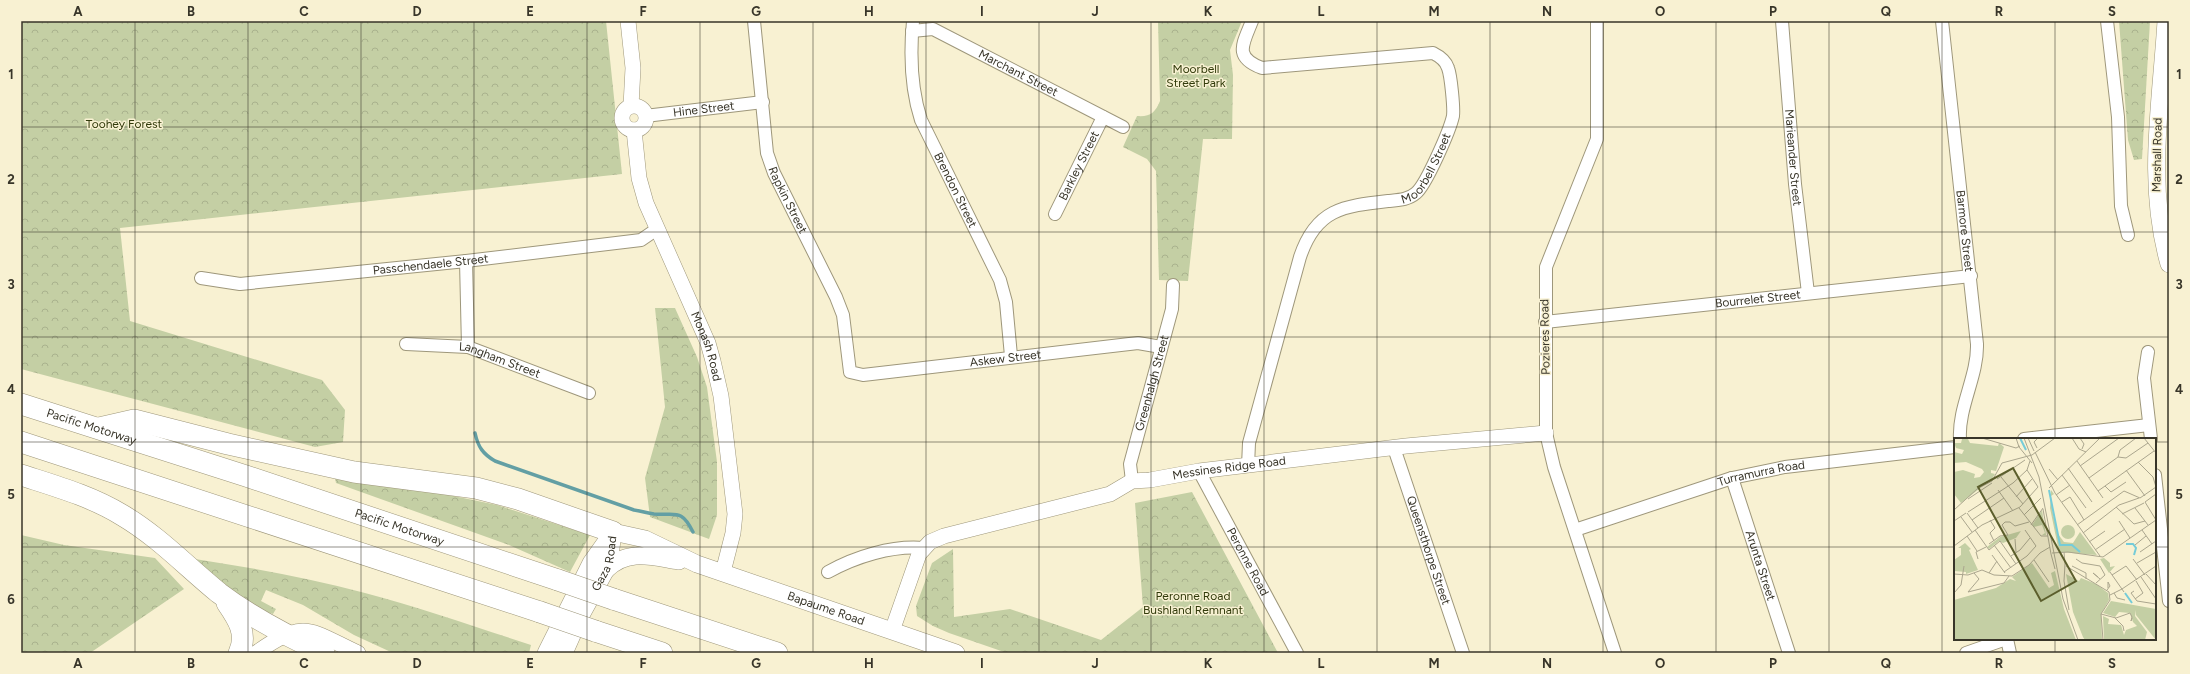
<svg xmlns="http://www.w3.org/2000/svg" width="2190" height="674" font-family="Figtree,sans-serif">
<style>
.forest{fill:url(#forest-crowns)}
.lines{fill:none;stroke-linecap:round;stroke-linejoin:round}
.stream{stroke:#639fa4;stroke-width:3.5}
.minor-casing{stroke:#9e977b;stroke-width:14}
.tertiary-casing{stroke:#9e977b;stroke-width:16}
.secondary-casing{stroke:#9e977b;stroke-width:18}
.motorway-casing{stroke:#9e977b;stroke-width:22}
.minor{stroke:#fff;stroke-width:12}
.tertiary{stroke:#fff;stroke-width:15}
.secondary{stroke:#fff;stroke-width:17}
.motorway{stroke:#fff;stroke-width:21}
.motorway-bridge-casing{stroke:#9e977b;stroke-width:22;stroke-linecap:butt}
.motorway-bridge{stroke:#fff;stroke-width:21}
.grid{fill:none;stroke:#383529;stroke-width:1;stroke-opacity:0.55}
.labels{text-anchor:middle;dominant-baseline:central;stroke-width:3;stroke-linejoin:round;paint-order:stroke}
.park-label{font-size:12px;fill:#323b0b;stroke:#f8f1d2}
.street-label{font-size:12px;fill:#383529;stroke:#f8f1d2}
.inset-river{fill:none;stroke:#75ccd8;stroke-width:2}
.inset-road{fill:none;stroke:#aba68e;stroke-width:1}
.view{fill:#5b5e2c;fill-opacity:0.15;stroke:#5b5e2c;stroke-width:2}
.inset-edge{fill:none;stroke:#383529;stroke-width:2}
.neatline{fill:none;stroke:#383529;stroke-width:1.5}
.grid-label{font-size:13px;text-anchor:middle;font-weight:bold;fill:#383529}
</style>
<defs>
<pattern id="forest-crowns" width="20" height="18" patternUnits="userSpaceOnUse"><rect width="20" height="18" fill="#c4cfa4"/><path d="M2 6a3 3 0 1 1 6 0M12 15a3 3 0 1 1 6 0" fill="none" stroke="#a9b28d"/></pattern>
</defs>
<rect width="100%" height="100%" fill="#f8f1d2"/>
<g class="forest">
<polygon points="21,21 606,21 622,174 120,228 130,321 322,380 345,410 343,442 315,447 21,369"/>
<path d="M1158,21H1242L1230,50L1233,75L1232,139H1203L1188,281L1159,280L1156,171L1147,159L1123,147L1137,116C1150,117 1155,113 1160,101Z"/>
<polygon points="2119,21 2150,21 2142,159 2134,160 2128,140"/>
<polygon points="655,308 675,308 697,357 707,387 717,462 717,515 709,539 650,517 645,478 665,407"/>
<polygon points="335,478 439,493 497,505 590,535 570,572 509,545 336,483"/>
<polygon points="1192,492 1278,653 1007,653 949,633 933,626 917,616 916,606 932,563 953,549 954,617 1010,609 1101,640 1143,607 1135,503"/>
<polygon points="21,535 64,545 155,558 184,589 90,653 21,653"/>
<path d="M195,559C253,568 309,578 365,593C421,608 476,627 531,645L529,653H393L354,635L303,605L266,590L261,601L276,609L273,614C242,605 219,580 195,559Z"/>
</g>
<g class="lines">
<path class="stream" d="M475,433C478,447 483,454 495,461L634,510C641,511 647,513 654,514C676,516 681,508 693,532"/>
<g class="minor-casing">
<g id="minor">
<path id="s1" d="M754,21L767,153L774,173L836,297L843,315L850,372L863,375L1138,343L1161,347"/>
<path id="s2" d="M913,21C910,53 911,89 921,120L1000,280L1006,302L1011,356"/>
<polyline points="1597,21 1597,139 1546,267 1546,433 1554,467 1615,653"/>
<path id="s3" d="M1782,21L1795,184L1808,293"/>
<path id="s4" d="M1942,21L1977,344C1978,376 1958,407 1960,439"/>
<polyline points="2107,21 2118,117 2121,206 2128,235"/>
<path id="s5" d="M912,31L933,29L1123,127"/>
<path id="s6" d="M645,116L763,102"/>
<path id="s7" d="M1055,214L1103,117"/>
<polyline points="466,261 468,347"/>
<path id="s8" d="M201,278L240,284L466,261L641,240L657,229"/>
<path id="s9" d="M1545,322L1971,276"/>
<path id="s10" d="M406,344L468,347L589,393"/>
<polyline points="2148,352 2144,378 2151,439"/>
<polyline points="2024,439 2149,425"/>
<path id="s11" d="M1394,448L1463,653"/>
<path id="s12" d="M1248,466L1249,443L1300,257C1316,209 1343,206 1388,201C1398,200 1408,200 1416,193C1426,185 1450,130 1453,116C1454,108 1451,76 1448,68C1446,61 1439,56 1433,53L1262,68C1233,57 1243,44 1252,21"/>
<path id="s13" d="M1199,471L1297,653"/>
<polyline points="2155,475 2169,601"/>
<path id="s14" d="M1732,478L1789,653"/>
<path id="s15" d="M1132,481L1130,464L1172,309L1173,285"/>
<path id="s16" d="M1575,530L1732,478L1785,467L1955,447"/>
<path d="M828,572C855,557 892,545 924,548"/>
<polyline points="2007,639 2010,653"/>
<polyline points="1966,653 2006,639"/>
</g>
</g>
<g class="tertiary-casing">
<g id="tertiary">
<polyline points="628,21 633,68 631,106"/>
<circle cx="634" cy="118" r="12"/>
<path id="s17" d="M634,130L639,178L646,203L708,343L713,361L721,396L735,514L733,533L723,572"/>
<path id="s18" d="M892,631L919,554L930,542L944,536L1110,494L1132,481L1150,480L1199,471L1406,446L1546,433"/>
<path d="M256,653C305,619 307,629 358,653"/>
</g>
</g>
<g class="secondary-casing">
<g id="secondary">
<path d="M2166,21C2161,104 2146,183 2169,264"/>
<path id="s19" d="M613,532L645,539L697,564L956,653"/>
<path d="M606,570C627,548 653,557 679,561"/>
<polyline points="546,653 591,563 613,532"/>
<path id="s20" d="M564,653L580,617L609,564L613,532"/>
</g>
</g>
<g class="motorway-casing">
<g id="motorway">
<path id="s21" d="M21,404L246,476L558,580"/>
<polyline points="99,428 134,420 228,444 354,472 476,488 518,499 613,532"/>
<polyline points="21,442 540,612"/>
<path d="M21,475C55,486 91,496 122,515C158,536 187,567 219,593C252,618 287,636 324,653"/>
<polyline points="613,599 777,653"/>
<path d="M227,603C238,619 248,634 239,653"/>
<polyline points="595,631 662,653"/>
</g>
</g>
<use href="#minor" class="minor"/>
<use href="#tertiary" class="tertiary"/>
<use href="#secondary" class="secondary"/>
<use href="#motorway" class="motorway"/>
<g class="motorway-bridge-casing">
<g id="motorway-bridge">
<polyline points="558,580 613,599"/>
<polyline points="540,612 595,631"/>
</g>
</g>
<use href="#motorway-bridge" class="motorway-bridge"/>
</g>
<path class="grid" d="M135,21V653M248,21V653M361,21V653M474,21V653M587,21V653M700,21V653M813,21V653M926,21V653M1039,21V653M1151,21V653M1264,21V653M1377,21V653M1490,21V653M1603,21V653M1716,21V653M1829,21V653M1942,21V653M2055,21V439M21,127H2169M21,232H2169M21,337H2169M21,442H1955M2155,442H2169M21,547H1955M2155,547H2169M2055,639V653"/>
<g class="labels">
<g class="park-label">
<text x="1196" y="69">Moorbell<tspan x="1196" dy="14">Street Park</tspan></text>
<text x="124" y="124">Toohey Forest</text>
<text x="1193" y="596">Peronne Road<tspan x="1193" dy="14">Bushland Remnant</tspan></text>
</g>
<g class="street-label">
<text stroke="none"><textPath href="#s5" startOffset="117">Marchant Street</textPath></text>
<text stroke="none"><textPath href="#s6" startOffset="59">Hine Street</textPath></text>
<text transform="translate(2157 155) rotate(-89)">Marshall Road</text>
<text stroke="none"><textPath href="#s3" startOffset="137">Marieander Street</textPath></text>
<text stroke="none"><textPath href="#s12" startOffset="384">Moorbell Street</textPath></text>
<text stroke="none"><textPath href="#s7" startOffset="54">Barkley Street</textPath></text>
<text stroke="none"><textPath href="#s2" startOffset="178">Brendon Street</textPath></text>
<text stroke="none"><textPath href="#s1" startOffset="184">Rapkin Street</textPath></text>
<text stroke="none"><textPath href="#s4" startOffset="211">Barmore Street</textPath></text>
<text stroke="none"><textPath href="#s8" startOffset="231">Passchendaele Street</textPath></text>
<text stroke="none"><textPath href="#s9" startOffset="214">Bourrelet Street</textPath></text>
<text transform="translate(1545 337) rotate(-91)">Pozieres Road</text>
<text stroke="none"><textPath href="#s17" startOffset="230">Monash Road</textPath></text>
<text stroke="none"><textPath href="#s1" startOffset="526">Askew Street</textPath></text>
<text stroke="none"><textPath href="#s10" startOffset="96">Langham Street</textPath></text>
<text stroke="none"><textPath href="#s15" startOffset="101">Greenhalgh Street</textPath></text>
<text stroke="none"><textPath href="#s21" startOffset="74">Pacific Motorway</textPath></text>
<text stroke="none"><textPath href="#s18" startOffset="408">Messines Ridge Road</textPath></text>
<text stroke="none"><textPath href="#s16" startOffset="195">Turramurra Road</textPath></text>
<text stroke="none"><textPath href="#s21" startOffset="398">Pacific Motorway</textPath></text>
<text stroke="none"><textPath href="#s11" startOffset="108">Queensthorpe Street</textPath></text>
<text stroke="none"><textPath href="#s13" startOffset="103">Peronne Road</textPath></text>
<text stroke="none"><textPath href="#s20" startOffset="99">Gaza Road</textPath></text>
<text stroke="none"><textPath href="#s14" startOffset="92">Arunta Street</textPath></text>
<text stroke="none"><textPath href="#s19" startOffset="227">Bapaume Road</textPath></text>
</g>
</g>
<g transform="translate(1954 438)">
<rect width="202" height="202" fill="#f8f1d2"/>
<path d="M8,1H14L16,5L44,8L45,5L50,9L42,33L37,32V35L41,36L38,41L7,65L0,56V34L9,32L21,36L20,40L26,39L30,34L28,31L12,24L0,25V14L8,16L10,12L2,10L0,5H7ZM97,52L100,56L97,58L99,76L104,96L110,104L119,105L126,94L143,117L105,114L96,70ZM88,72L92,97H88L91,95L88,87L80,89L78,87ZM67,93L62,100L49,105L45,103L35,111L33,109L46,99ZM11,105L17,111L15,112L24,132L12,136V134L0,133V122L7,117V110H4ZM150,120L156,125V129L161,128L155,135L146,121ZM78,125L95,150L100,147L97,135L101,133L110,171L122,202H0V162L42,150L56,141L62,143L58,139ZM112,136L125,143L127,140L142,146L154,155L155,162L147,176L148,202H131L129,199L119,174ZM157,163L202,171V202L182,177V172L181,178L193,194L191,202H150L149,178L155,181L154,186L167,187L170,197L172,192L183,188L179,184L176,175L165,174L161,179L149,175Z" fill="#c4cfa4"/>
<path d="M107 94a7 7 0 1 1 14 0a7 7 0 1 1-14 0Z" fill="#c4cfa4"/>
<path class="inset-river" d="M66,0L72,12M95,52L106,107H118L126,114M172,106H179L182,110L180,117M171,155L178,165"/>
<path class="inset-road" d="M28,0L62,10L66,8M62,0L65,9L78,25M70,0L85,39L109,161L124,202M74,0L80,13M118,0L125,11L132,14M126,0L130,6L128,11M190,0L202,15M83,10L80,4L84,0M81,14L101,55L146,118M164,19L172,20L194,5M164,19L166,12L182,0M123,23L149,60M184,24L199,39L202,49M126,28L165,0M114,30L138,64M95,31L104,42M172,32L191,58M108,37L132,70M47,39L69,66M135,40L164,19M43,41L71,22M151,48L157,54L172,44M95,50L146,0M44,52L59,73M144,53L200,13M202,56L191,64L202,82M102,57L116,47M62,59L78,41M14,61L38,45M108,64L116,59L130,82M162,69L180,86L191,83M65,70L87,98H94M181,70L194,87M89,71L97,116M0,72L23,51L38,43L48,25L78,17L101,0M14,74L59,45L73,32L76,23M13,75L24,90M168,76L190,65M70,77L87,60M7,79L18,94M18,82L50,60M36,82L41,90L36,95L40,103M0,83L12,75M165,83L176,100M77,87L89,70M123,87L170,53L186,60L202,49M21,92L35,112L46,103L62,126M188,92L198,106M129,95L165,67L185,60M13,98L23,113M61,101L62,114M135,104L151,93M35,106L46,98L54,97L48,87L51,84H56L61,88L75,84M40,107L57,130M181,107L192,98M0,108L28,87L66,69L84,49L73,32M141,112L171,91M110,114L111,126M186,114L202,103M98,115L114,114L149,119L202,82M97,116L101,131M38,117L51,135M57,118L66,112L76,100M24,121L22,114L32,109M122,121L128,125L146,128L151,137L142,145M179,121L191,137M80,122L95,144M183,125L202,114M111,126L110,143L115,172M112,128L155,154L156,162L147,176L149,202M118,128L132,135V141M50,134L73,118L82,108L71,92M156,134L170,154M20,135L25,141L14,154L50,145L55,138M35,135L43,123M0,136L14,137L28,132L40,137L58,138L75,127L86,115L96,109M192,136L202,147M158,137L172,128L183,142M144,139L139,135L146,141M187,139L202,161M168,151L202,128M153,152L156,148L154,144V150M180,153L177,155L183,163L202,166M0,155L7,147L10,128M160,155L163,160L171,162M156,157L168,151M181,161L189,155L182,143M147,176L162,180L176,175L178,179L177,183L178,180M161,180L169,188L170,193"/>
<path class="view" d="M59,30L122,143L87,163L24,49Z"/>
<rect width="202" height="202" class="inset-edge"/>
</g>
<rect width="2190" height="674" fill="none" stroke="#f8f1d2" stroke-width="44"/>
<rect x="22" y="22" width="2146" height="630" class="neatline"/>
<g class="grid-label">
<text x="78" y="16">A</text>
<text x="191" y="16">B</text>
<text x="304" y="16">C</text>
<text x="417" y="16">D</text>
<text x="530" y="16">E</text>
<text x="643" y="16">F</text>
<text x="756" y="16">G</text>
<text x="869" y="16">H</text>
<text x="982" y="16">I</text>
<text x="1095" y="16">J</text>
<text x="1208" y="16">K</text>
<text x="1321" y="16">L</text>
<text x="1434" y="16">M</text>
<text x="1547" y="16">N</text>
<text x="1660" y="16">O</text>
<text x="1773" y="16">P</text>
<text x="1886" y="16">Q</text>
<text x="1999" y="16">R</text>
<text x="2112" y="16">S</text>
<text x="11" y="79">1</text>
<text x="2179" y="79">1</text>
<text x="11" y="184">2</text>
<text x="2179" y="184">2</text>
<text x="11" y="289">3</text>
<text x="2179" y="289">3</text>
<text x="11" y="394">4</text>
<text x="2179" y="394">4</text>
<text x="11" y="499">5</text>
<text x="2179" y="499">5</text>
<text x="11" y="604">6</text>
<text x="2179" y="604">6</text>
<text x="78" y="668">A</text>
<text x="191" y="668">B</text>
<text x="304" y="668">C</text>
<text x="417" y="668">D</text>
<text x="530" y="668">E</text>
<text x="643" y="668">F</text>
<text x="756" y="668">G</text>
<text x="869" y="668">H</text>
<text x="982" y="668">I</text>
<text x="1095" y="668">J</text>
<text x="1208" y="668">K</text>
<text x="1321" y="668">L</text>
<text x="1434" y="668">M</text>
<text x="1547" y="668">N</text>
<text x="1660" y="668">O</text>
<text x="1773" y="668">P</text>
<text x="1886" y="668">Q</text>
<text x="1999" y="668">R</text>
<text x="2112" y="668">S</text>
</g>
</svg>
